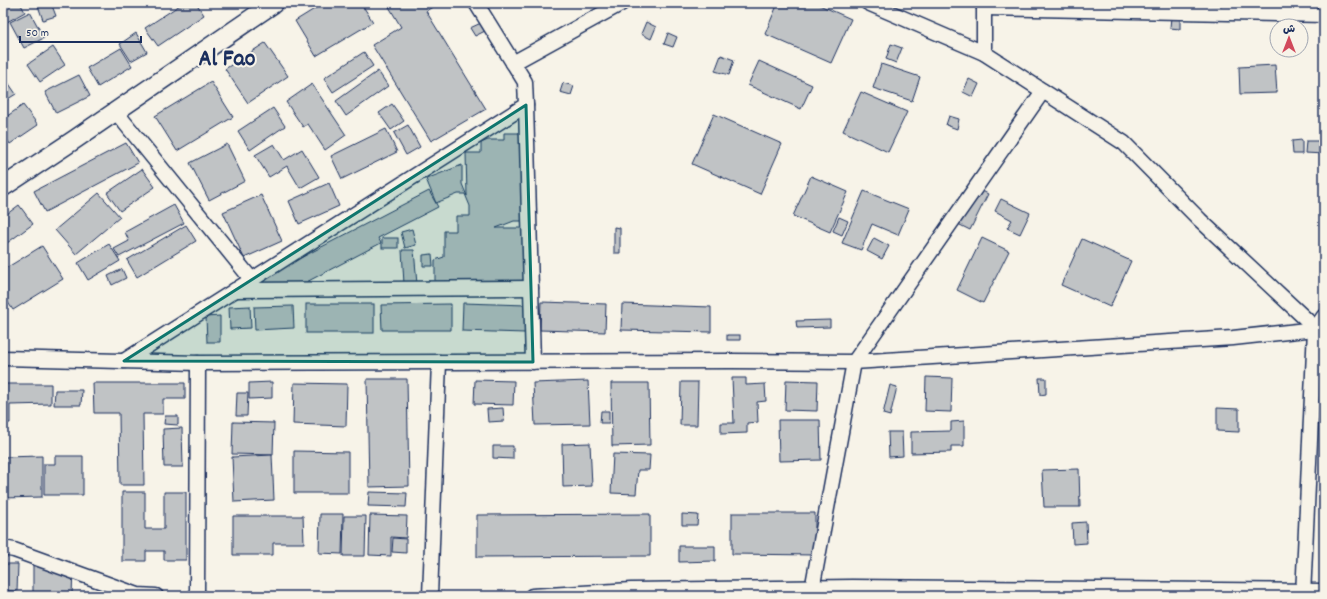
<svg xmlns="http://www.w3.org/2000/svg" width="1327" height="599" font-family="Dekko,'Playpen Sans Arabic',sans-serif">
<style>
.building{fill:#c0c3c5;stroke:#1b2f5e}
.lines{fill:none;stroke-linecap:round;stroke-linejoin:round}
.minor-casing{stroke:#1b2f5e;stroke-width:17}
.tertiary-casing{stroke:#1b2f5e;stroke-width:21}
.minor{stroke:#f7f3e8;stroke-width:14}
.tertiary{stroke:#f7f3e8;stroke-width:18}
.marked{fill:#0f766e;fill-opacity:0.2;stroke:#0f766e;stroke-width:3;stroke-linejoin:round}
.labels{text-anchor:middle;dominant-baseline:central;stroke-width:4;stroke-linejoin:round;paint-order:stroke}
.town-label{font-size:24px;font-weight:bold;fill:#1b2f5e;stroke:#f7f3e8}
</style>
<rect width="100%" height="100%" fill="#f7f3e8"/>
<filter id="ink" filterUnits="userSpaceOnUse"><feTurbulence type="fractalNoise" baseFrequency=".025" numOctaves="2"/><feDisplacementMap in="SourceGraphic" scale="8" xChannelSelector="R" yChannelSelector="G"/><feConvolveMatrix kernelMatrix="1 2 1 2 8 2 1 2 1" color-interpolation-filters="sRGB"/></filter>
<g filter="url(#ink)">
<g class="building">
<polygon points="3,3 20,3 25,12 7,22 3,15"/>
<polygon points="37,3 51,3 56,16 43,20"/>
<polygon points="183,3 196,3 204,15 158,46 145,28"/>
<polygon points="324,3 361,3 373,22 316,56 295,21"/>
<polygon points="391,3 439,3 426,11 486,109 431,141 372,45 401,27 388,5"/>
<polygon points="778,3 815,3 851,19 831,63 765,34"/>
<polygon points="30,12 44,38 24,48 10,22"/>
<polygon points="1171,17 1180,18 1180,29 1170,28"/>
<polygon points="646,22 656,27 651,39 641,34"/>
<polygon points="481,23 485,31 475,36 470,28"/>
<polygon points="136,33 147,52 131,61 120,44"/>
<polygon points="668,33 677,37 673,47 664,44"/>
<polygon points="265,43 288,76 248,103 225,69"/>
<polygon points="891,44 902,48 896,63 886,59"/>
<polygon points="53,47 65,65 40,82 28,64"/>
<polygon points="121,48 132,66 98,87 87,68"/>
<polygon points="364,52 373,66 333,92 324,78"/>
<polygon points="721,55 734,60 729,75 715,71"/>
<polygon points="759,61 812,85 801,109 748,85"/>
<polygon points="881,64 920,77 912,101 873,88"/>
<polygon points="1275,65 1277,93 1240,94 1239,67"/>
<polygon points="378,71 388,86 346,116 336,101"/>
<polygon points="3,75 16,94 3,102"/>
<polygon points="79,75 90,96 56,113 45,92"/>
<polygon points="969,79 979,84 973,97 963,92"/>
<polygon points="211,82 233,117 177,151 155,116"/>
<polygon points="563,83 574,86 571,95 560,92"/>
<polygon points="312,84 346,135 325,150 308,124 303,127 286,102"/>
<polygon points="861,92 907,112 888,152 843,131"/>
<polygon points="392,104 404,121 391,130 379,113"/>
<polygon points="23,105 38,125 10,144 3,134 3,119"/>
<polygon points="273,108 285,126 250,150 238,131"/>
<polygon points="714,114 782,144 760,194 692,164"/>
<polygon points="949,116 959,119 957,129 946,125"/>
<polygon points="408,125 420,147 406,155 394,133"/>
<polygon points="386,129 397,152 342,179 331,156"/>
<polygon points="504,133 522,133 523,221 514,221 496,228 526,228 526,285 435,286 435,260 444,257 444,231 456,231 456,216 470,216 470,206 465,194 458,194 436,203 426,179 462,165 462,184 467,196 466,153 481,153 481,143 488,140 504,140"/>
<polygon points="1302,140 1302,154 1293,154 1292,141"/>
<polygon points="1306,141 1324,141 1324,154 1305,153"/>
<polygon points="126,143 138,163 45,212 34,191"/>
<polygon points="227,144 245,181 209,200 190,163"/>
<polygon points="274,144 284,160 302,149 319,177 300,188 287,166 269,177 255,155"/>
<polygon points="142,169 155,187 120,211 107,193"/>
<polygon points="811,176 848,192 830,232 793,216"/>
<polygon points="329,183 339,206 299,224 289,201"/>
<polygon points="975,187 988,194 970,230 956,223"/>
<polygon points="429,191 438,207 378,238 381,243 276,298 264,277"/>
<polygon points="864,191 909,209 898,235 872,224 861,250 842,243"/>
<polygon points="99,193 120,217 76,254 55,230"/>
<polygon points="261,195 282,241 244,258 223,212"/>
<polygon points="1001,199 1030,213 1020,234 1007,228 1012,220 995,211"/>
<polygon points="19,205 33,224 3,246 3,217"/>
<polygon points="174,205 184,223 119,257 114,249 129,241 125,232"/>
<polygon points="839,217 848,221 842,235 833,231"/>
<polygon points="186,225 196,241 137,277 127,260"/>
<polygon points="614,227 620,228 620,253 614,253"/>
<polygon points="412,229 416,245 405,248 401,232"/>
<rect x="382" y="238" width="16" height="10"/>
<polygon points="874,238 889,246 882,259 867,251"/>
<polygon points="982,238 1009,251 983,303 957,290"/>
<polygon points="1082,239 1131,261 1110,307 1061,285"/>
<polygon points="109,244 120,261 88,280 78,263"/>
<polygon points="42,246 63,279 13,310 3,295 3,270"/>
<polygon points="402,250 414,250 417,284 404,284"/>
<polygon points="432,254 433,266 423,266 423,255"/>
<polygon points="122,269 126,278 112,285 108,276"/>
<polygon points="541,302 606,304 605,332 540,330"/>
<polygon points="463,303 526,305 525,333 462,331"/>
<rect x="306" y="304" width="68" height="29"/>
<polygon points="451,304 451,330 382,330 381,305"/>
<polygon points="622,304 711,307 711,332 621,330"/>
<polygon points="250,306 251,328 230,329 229,307"/>
<polygon points="293,306 294,328 255,330 254,307"/>
<polygon points="220,316 220,342 207,342 206,317"/>
<polygon points="830,320 830,327 797,328 796,321"/>
<rect x="727" y="335" width="13" height="5"/>
<polygon points="926,377 952,378 951,412 925,411"/>
<polygon points="732,378 746,378 746,385 765,384 766,401 757,402 758,422 747,423 747,433 721,434 721,423 734,423"/>
<polygon points="1039,378 1046,378 1046,394 1040,395"/>
<polygon points="367,379 407,379 409,486 369,487"/>
<polygon points="475,380 514,381 513,405 474,404"/>
<polygon points="786,380 818,381 817,411 785,410"/>
<polygon points="588,381 590,424 535,425 533,383"/>
<polygon points="272,382 272,398 249,399 249,383"/>
<polygon points="681,382 698,382 697,425 680,425"/>
<polygon points="93,383 185,383 185,399 163,399 163,414 143,414 144,485 120,485 119,413 94,413"/>
<polygon points="294,383 347,384 346,426 293,424"/>
<polygon points="611,383 649,383 650,445 612,446"/>
<polygon points="3,384 51,384 51,404 10,405 10,423 3,423"/>
<polygon points="890,385 897,387 890,416 883,414"/>
<polygon points="55,390 82,390 81,405 54,405"/>
<polygon points="237,393 248,393 247,416 236,416"/>
<polygon points="503,408 504,421 488,422 487,409"/>
<polygon points="1217,408 1239,409 1239,432 1217,431"/>
<polygon points="601,411 609,411 609,423 600,423"/>
<polygon points="165,416 178,416 178,425 164,424"/>
<polygon points="778,420 820,420 821,460 779,461"/>
<polygon points="964,421 964,446 951,446 951,452 911,453 911,432 951,431 951,422"/>
<polygon points="233,422 274,423 273,455 232,454"/>
<polygon points="182,428 183,467 164,467 163,429"/>
<polygon points="888,432 902,432 903,456 889,457"/>
<polygon points="590,443 592,486 563,487 562,444"/>
<polygon points="493,446 513,446 513,459 493,458"/>
<polygon points="294,451 348,452 348,493 294,493"/>
<polygon points="613,454 650,455 649,470 638,470 636,494 611,493"/>
<polygon points="272,455 274,500 234,502 232,457"/>
<polygon points="42,456 42,497 3,498 3,457"/>
<polygon points="55,456 83,456 83,495 44,495 44,464 55,464"/>
<polygon points="1079,469 1080,507 1044,507 1042,470"/>
<polygon points="122,492 145,492 145,529 164,529 164,492 186,492 186,560 164,560 164,551 146,551 146,561 122,561"/>
<polygon points="369,492 407,493 406,507 368,506"/>
<polygon points="732,513 815,513 815,555 732,554"/>
<polygon points="320,514 343,514 342,554 319,553"/>
<polygon points="650,514 650,556 477,557 477,515"/>
<polygon points="682,514 698,515 697,525 682,525"/>
<polygon points="370,515 407,516 406,538 391,537 391,556 369,555"/>
<polygon points="233,516 303,516 304,543 273,543 273,555 233,555"/>
<polygon points="344,516 366,516 365,556 343,556"/>
<polygon points="1086,522 1087,543 1073,544 1072,523"/>
<polygon points="393,538 406,539 406,553 392,552"/>
<polygon points="679,546 715,546 715,561 679,562"/>
<polygon points="3,564 18,564 17,591 3,590"/>
<polygon points="33,565 73,566 72,596 33,596"/>
</g>
<g class="lines">
<g class="minor-casing">
<g id="minor">
<polyline points="868,3 984,53 1124,143 1200,220 1309,322 1324,341"/>
<polyline points="984,3 984,53"/>
<polyline points="984,8 1324,15"/>
<polyline points="513,63 622,3"/>
<polyline points="526,105 533,362"/>
<polyline points="116,112 252,280"/>
<polyline points="235,290 531,288"/>
<polyline points="3,358 198,363 731,361 854,362 1233,338 1315,329"/>
<polyline points="124,361 526,105 525,82 476,3"/>
<polyline points="3,548 14,550 138,595 156,596"/>
<polyline points="811,595 854,362 1043,91"/>
<polyline points="197,596 198,363"/>
<polyline points="430,596 439,362"/>
<polyline points="532,596 631,590 852,587 1324,591"/>
<polyline points="1303,596 1315,329 1324,316"/>
</g>
</g>
<g class="tertiary-casing">
<polyline id="tertiary" points="3,187 74,140 274,3"/>
</g>
<use href="#minor" class="minor"/>
<use href="#tertiary" class="tertiary"/>
</g>
</g>
<path class="marked" d="M526,105L533,362L124,361Z"/>
<g class="labels">
<g class="town-label">
<text x="227" y="60">Al Fao</text>
</g>
</g>
<rect width="1327" height="599" fill="none" stroke="#f7f3e8" stroke-width="16"/>
<rect x="8" y="8" width="1311" height="583" fill="none" stroke="#1b2f5e" stroke-width="1.5" filter="url(#ink)"/>
<g transform="translate(1289 38)"><circle r="19" fill="#f7f3e8" stroke="#9fa5b1"/>
<path d="M0-3L7 15L0 10L-7 15Z" fill="#d1495b"/>
<text y="-6" font-size="11" font-weight="bold" text-anchor="middle" fill="#1b2f5e">ش</text>
</g>
<path d="M20 36v6h121v-6" fill="none" stroke="#1b2f5e" stroke-width="2"/>
<text x="26" y="36" font-size="12" fill="#1b2f5e" stroke="#f7f3e8" stroke-width="3" paint-order="stroke">50 m</text>
</svg>
